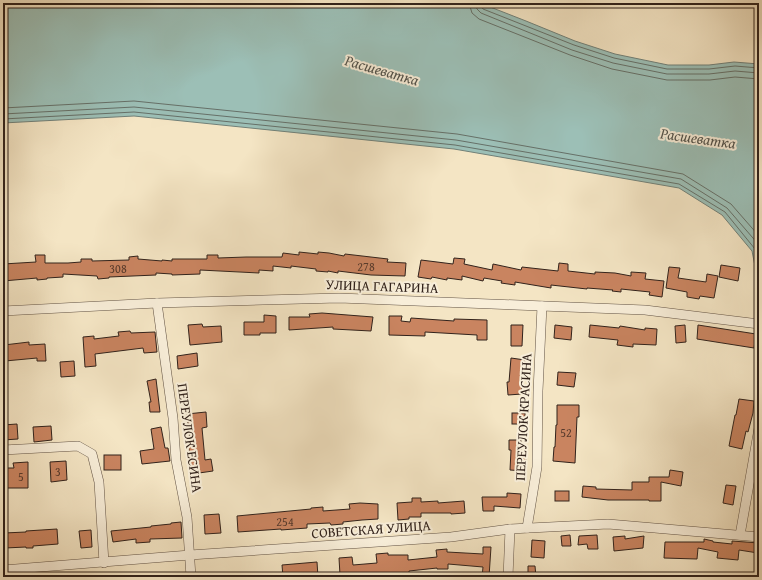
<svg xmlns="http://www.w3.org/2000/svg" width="762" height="580" font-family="'Gentium Book Plus',serif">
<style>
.water{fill:#9cbfb6;stroke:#718078}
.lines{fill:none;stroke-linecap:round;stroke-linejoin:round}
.shore{stroke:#667068;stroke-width:1}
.building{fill:#c98460;stroke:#31221b}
.street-casing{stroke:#625345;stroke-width:10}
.street{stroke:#f8eed9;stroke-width:9}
.labels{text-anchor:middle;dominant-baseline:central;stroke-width:4;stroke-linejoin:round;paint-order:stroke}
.number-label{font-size:12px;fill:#573a2c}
.street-label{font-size:14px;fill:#31221b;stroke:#f8eed9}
.water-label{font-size:15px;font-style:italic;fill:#51514a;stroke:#f8eed9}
</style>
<rect width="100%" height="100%" fill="#f4e5c4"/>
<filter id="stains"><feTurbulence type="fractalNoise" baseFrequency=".005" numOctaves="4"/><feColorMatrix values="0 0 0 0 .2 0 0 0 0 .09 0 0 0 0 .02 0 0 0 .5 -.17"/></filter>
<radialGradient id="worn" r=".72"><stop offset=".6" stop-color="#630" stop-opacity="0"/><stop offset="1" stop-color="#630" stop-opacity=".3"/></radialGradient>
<polygon class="water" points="3,3 480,3 526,21 575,41 615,54 668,65 709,65 734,62 759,64 759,281 758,281 752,251 722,215 679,188 454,149 134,116 3,123"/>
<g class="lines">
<g class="shore">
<polyline points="469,3 472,13 479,19 570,55 612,69 667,80 710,80 735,77 759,79"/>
<polyline points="475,3 477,9 481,13 572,50 613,63 667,74 709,74 735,71 759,73"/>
<polyline points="480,3 481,6 483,9 574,45 614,58 667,69 709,69 735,66 759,68"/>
<polyline points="3,108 134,101 457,134 683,174 731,204 759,236"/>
<polyline points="3,114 134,107 456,140 681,179 727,208 759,245"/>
<polyline points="3,119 134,112 455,145 679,184 725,212 755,249 759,266"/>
</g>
</g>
<g class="building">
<polygon points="299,252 318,254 318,252 329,253 344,256 345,254 388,259 387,262 406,263 405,276 371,275 338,271 338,273 328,271 328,272 316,271 316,269 291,266 291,268 273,266 273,271 259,270 259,273 200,270 200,274 172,275 172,274 156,273 156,275 109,277 109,278 98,279 97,276 63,274 63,277 47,278 47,279 37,280 37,278 3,281 3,264 36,262 35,255 45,255 45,263 68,263 81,262 81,259 92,259 92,261 129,260 129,257 138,256 138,259 162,261 162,260 172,261 172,259 207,259 207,255 218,255 218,258 246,257 282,257 283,253 299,255"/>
<polygon points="454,258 465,259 464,264 492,270 493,264 521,270 522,267 558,271 559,263 568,264 568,271 595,274 595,272 615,273 631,276 631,272 646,273 645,279 664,281 662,297 649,295 650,292 621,289 621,292 612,291 613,290 587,288 587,289 551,285 551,288 515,282 515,285 501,283 502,281 484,278 483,281 462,276 462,280 447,278 447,280 432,277 431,279 418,277 421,260 453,264"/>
<polygon points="721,265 740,268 738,281 719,277"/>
<polygon points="669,267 680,268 678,278 706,282 707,274 718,276 714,298 700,296 699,299 687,297 687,292 666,288"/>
<polygon points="322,313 373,317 371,331 333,329 333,327 289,330 289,317 310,317 309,314"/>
<polygon points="264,315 276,316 276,333 260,333 260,335 244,335 244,322 264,322"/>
<polygon points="389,316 402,316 401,321 410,322 411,318 454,321 454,319 487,320 487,340 477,340 477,335 425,332 425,336 389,335"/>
<polygon points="202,324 203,327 221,326 222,342 190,345 188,325"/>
<polygon points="511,325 523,325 522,346 511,346"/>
<polygon points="555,325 572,327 571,340 554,338"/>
<polygon points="590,325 619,328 620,326 645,330 645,328 657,329 656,345 633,344 633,347 617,345 618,340 589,337"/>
<polygon points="685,325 686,342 676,343 675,326"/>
<polygon points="698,325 756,334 754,348 697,339"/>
<polygon points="130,331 131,333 155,332 157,352 144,353 143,348 95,354 96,366 85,367 83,337 94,336 94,339 119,336 118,332"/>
<polygon points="29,342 29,345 45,344 46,361 37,361 37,358 5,361 4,345"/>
<polygon points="197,353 198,366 178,369 177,356"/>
<polygon points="511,358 525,360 524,372 521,371 522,394 508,395 507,382 509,382"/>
<polygon points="74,361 75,376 61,377 60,362"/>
<polygon points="558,372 576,373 574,387 557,385"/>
<polygon points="156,379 160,412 150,412 149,402 151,402 147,381"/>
<polygon points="739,399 754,401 753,413 748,432 746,431 742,449 729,446 735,415 736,415"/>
<polygon points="557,405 579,405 579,417 577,417 575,463 553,461 554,447 555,447 556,425 557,425"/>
<polygon points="206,412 207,427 202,428 205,460 211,459 213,471 192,474 188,442 190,441 187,414"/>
<rect x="512" y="413" width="13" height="11"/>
<polygon points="17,424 18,439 3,440 3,425"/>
<polygon points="51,426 52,440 34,442 33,427"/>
<polygon points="161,427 165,448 168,448 170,461 142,464 140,451 154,449 151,429"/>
<polygon points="509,440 521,440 521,457 526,457 525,471 510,470 511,450 509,450"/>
<rect x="104" y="455" width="17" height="15"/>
<polygon points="66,461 67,480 51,482 50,462"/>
<polygon points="28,462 28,488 3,488 3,468 14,468 13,463"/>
<polygon points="670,470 683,472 681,486 661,482 661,501 649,501 649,500 608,500 582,497 583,486 596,487 596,489 632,490 632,482 649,482 649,477 669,477"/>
<polygon points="726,485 736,486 733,505 723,503"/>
<rect x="555" y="491" width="14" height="10"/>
<polygon points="507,493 521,494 520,508 494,506 494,511 483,511 482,497 507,497"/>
<polygon points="412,498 421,498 421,502 438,501 438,503 464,501 465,513 451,514 451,513 421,513 421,517 409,517 409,519 398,520 397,503 412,502"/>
<polygon points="360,503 378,504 378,519 362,520 343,522 343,524 331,525 330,523 307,524 307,528 281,530 281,529 238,532 237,516 311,509 311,508 323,507 323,511 350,509 349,504"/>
<polygon points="219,514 221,533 205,534 204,515"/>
<polygon points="181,522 182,538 150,539 150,542 136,543 136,539 113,542 111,531 151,527 151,526 171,524 171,523"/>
<polygon points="57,529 58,544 33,546 33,548 26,548 26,547 5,548 4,533 26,532 26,531"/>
<polygon points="91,530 92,547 81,548 79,531"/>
<polygon points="570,535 571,546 562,546 561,536"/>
<polygon points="597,535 598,549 588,549 587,544 578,545 579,536"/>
<polygon points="625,536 625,539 644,536 643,548 614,551 613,537"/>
<polygon points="704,539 713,541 713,542 732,544 732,541 759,543 758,553 739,550 738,560 717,558 718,552 698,548 697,559 664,558 665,542 704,542"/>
<polygon points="532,540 545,541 544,558 531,557"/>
<polygon points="483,547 491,547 489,577 482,577 483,567 448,564 448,569 437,569 437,568 409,571 409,577 360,577 360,574 340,575 339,558 352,557 353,565 377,563 376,554 388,553 388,555 408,555 408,560 437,557 436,550 447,549 447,552 483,554"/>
<polygon points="317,562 318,577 283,577 282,565"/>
<polygon points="528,566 535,566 536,577 528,577"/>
</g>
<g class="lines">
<g class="street-casing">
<g id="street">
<polyline points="157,303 173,418 176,460 187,517 191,577"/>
<polyline points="3,311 157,303 339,298 645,310 759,324"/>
<polyline points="3,450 78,446 92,454 99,482 104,563"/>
<polyline points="527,528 537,467 538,391 542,306"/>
<polyline points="740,535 759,428"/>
<polyline points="3,570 190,555 451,537 510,529 608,524 759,537"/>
<polyline points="508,577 510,529"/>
</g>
</g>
<use href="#street" class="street"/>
</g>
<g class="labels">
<g class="number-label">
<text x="366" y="266">278</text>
<text x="118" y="268">308</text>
<text x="566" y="432">52</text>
<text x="58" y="471">3</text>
<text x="21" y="476">5</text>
<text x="285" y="521">254</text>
</g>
<g class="street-label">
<text transform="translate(382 286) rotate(2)">УЛИЦА ГАГАРИНА</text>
<text transform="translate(523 417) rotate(-87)">ПЕРЕУЛОК КРАСИНА</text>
<text transform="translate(190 438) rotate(82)">ПЕРЕУЛОК ЕСИНА</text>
<text transform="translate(371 529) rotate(-4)">СОВЕТСКАЯ УЛИЦА</text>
</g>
<g class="water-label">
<text transform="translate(382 70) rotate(16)">Расшеватка</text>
<text transform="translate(698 138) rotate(8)">Расшеватка</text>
</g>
</g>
<rect width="762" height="580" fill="none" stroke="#f4e5c4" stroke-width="16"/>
<rect x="4" y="4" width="754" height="572" fill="none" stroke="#31221b" stroke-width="2"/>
<rect x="8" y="8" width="746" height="564" fill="none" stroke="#31221b"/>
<rect width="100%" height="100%" filter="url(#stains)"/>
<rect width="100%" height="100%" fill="url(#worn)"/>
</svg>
